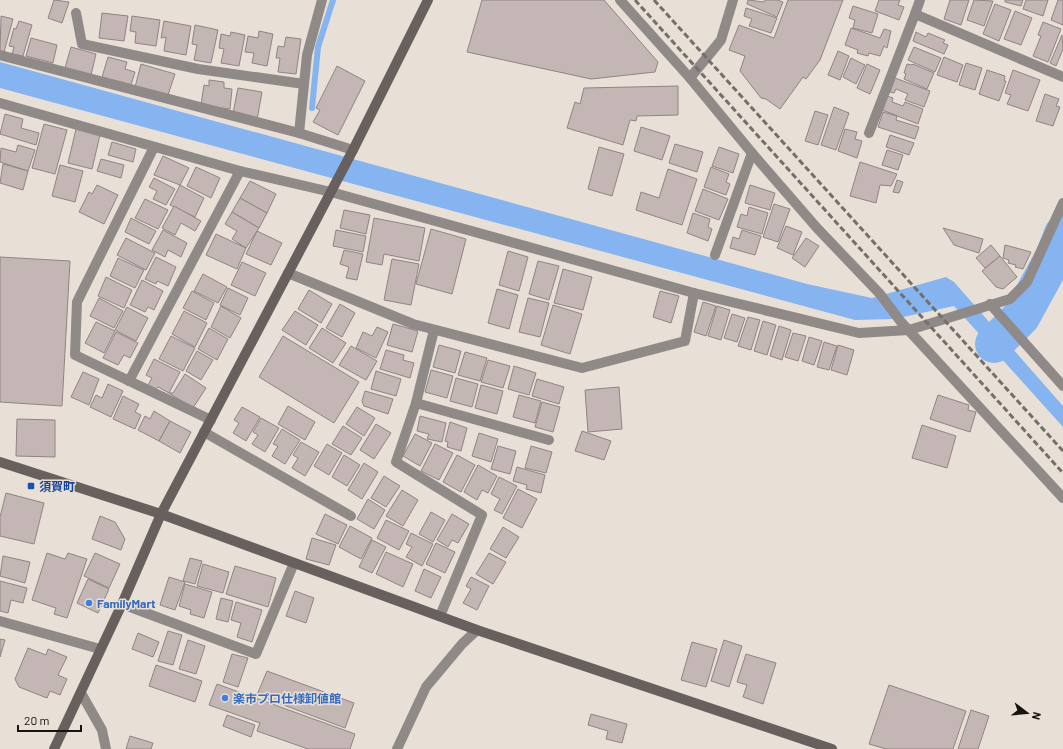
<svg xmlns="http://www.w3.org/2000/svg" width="1063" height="749" font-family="Barlow,'Noto Sans JP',sans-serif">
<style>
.water{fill:#85b4f1}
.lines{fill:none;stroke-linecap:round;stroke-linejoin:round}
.stream{stroke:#85b4f1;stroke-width:6}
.river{stroke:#85b4f1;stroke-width:38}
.building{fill:#c3b6b4;stroke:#908482}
.street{stroke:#8f8988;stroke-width:10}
.secondary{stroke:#68605f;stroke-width:10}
.rail{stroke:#746f69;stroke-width:3;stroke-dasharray:6 3;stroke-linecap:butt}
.transit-dot{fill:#1a4fb4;stroke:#e8e0d7;stroke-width:1.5}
.shop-dot{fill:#3f7fe0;stroke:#e8e0d7;stroke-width:1.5}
.labels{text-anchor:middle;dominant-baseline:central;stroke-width:3;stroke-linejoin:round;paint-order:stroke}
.transit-label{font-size:12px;font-weight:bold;fill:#164399;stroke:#e8e0d7;text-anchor:start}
.shop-label{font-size:12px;font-weight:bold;fill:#366cbe;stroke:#e8e0d7;text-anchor:start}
</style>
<rect width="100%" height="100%" fill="#e8e0d7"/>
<polygon class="water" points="0,62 807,284 872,298 946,277 954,282 1063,406 1063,427 954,306 894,319 855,320 0,88"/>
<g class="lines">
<polyline class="stream" points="312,108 318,47 333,0"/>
<polyline class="river" points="994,344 1021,317 1054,257 1063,234"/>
</g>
<g class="building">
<polygon points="54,0 69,2 62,23 48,18"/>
<polygon points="482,0 604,0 658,62 655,72 591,79 467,52"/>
<polygon points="748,0 764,2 765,0 777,0 783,2 777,17 747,4"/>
<polygon points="788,0 843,0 820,60 806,79 803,77 780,109 766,99 761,98 740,71 745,56 729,50 739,25 774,38"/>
<polygon points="879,0 900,0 898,5 904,7 899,20 875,11"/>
<polygon points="950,0 969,0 961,25 944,19"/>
<polygon points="974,0 993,1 984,26 967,20"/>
<polygon points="1005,0 1023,0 1021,6 1005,2"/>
<polygon points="1026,0 1048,0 1043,16 1023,9"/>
<polygon points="1058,0 1063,0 1063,25 1051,20"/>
<polygon points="995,4 1011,10 999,41 983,34"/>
<polygon points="853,6 878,14 872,33 853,28 855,20 849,18"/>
<polygon points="746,8 777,18 771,33 749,26 752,19 744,16"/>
<polygon points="1015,11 1032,18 1021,45 1004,39"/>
<polygon points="102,13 128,16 124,41 99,38"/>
<polygon points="1,16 13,19 4,52 0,51"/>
<polygon points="132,16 160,20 156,46 135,43 136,32 130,31"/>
<polygon points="19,21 32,25 23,56 12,54 14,47 9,46 14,28 16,29"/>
<polygon points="164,21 191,26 186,55 164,51 166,37 161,38"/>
<polygon points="1043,22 1061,29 1048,62 1033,56 1041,36 1038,35"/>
<polygon points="195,25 218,30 211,63 194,60 197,45 192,44"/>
<polygon points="851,28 880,38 884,29 891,31 887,48 884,46 880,56 869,53 868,56 857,53 858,50 845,45"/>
<polygon points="259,31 273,34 267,66 252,63 254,53 245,52 248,36 258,38"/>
<polygon points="231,32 245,35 239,66 221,63 224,49 219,48 221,34 230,36"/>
<polygon points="916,32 926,37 928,33 945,40 943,43 948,45 944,54 913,41"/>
<polygon points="1062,35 1063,49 1056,66 1050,63"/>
<polygon points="286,37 301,39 296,74 278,72 280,58 276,58 278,46 284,47"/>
<polygon points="31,38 57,45 53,63 26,56"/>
<polygon points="71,47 96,54 91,75 65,68"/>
<polygon points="914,47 941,58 935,72 908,60"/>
<polygon points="838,51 849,56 840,80 828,75"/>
<polygon points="108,57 127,62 125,69 135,72 131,85 102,77"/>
<polygon points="944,57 963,65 957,82 937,75"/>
<polygon points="851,58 865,65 856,84 843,77"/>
<polygon points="966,63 982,68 975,90 959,85"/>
<polygon points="141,64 175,74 168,95 135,87"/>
<polygon points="867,64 880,70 870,94 857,88"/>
<polygon points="907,64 912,65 913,64 934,73 927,89 904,79 906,74 904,73"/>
<polygon points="337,66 365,81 338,135 313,122 320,110 316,108"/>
<polygon points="987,70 1005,76 1004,81 1006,81 999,101 979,94"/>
<polygon points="1013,70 1040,80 1028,111 1007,104 1011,95 1005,93"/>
<polygon points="895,78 930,91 924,107 905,100 908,94 896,89 894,93 890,92"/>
<polygon points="209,80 224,82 224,88 232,89 230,109 201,105 204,85 209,86"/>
<polygon points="678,86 678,115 637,116 636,121 630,120 623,145 567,128 575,102 580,104 584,88"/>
<polygon points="238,88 262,92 257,120 233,113"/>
<polygon points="1045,94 1059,99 1056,106 1060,107 1053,126 1036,121"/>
<polygon points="887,96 893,98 892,102 903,106 905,102 923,109 918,124 882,110"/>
<polygon points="834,107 849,113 836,150 821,145"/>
<polygon points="815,111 828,115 818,145 805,141"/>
<polygon points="883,112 897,116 896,120 919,127 915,139 878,127"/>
<polygon points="5,114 23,119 21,128 39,133 36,145 0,134"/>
<polygon points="44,124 67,130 55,174 32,168"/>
<polygon points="641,127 670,136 662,160 634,151"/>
<polygon points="76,129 100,135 92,169 68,163"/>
<polygon points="845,129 857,132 855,139 862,141 857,158 838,151"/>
<polygon points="890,135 914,143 909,155 886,147"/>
<polygon points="112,142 136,149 133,162 108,155"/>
<polygon points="675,144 703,152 697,172 669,163"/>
<polygon points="18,145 35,150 28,171 0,162 1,148 16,152"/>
<polygon points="599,147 624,154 612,196 588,189"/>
<polygon points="719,147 739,154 733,173 712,166"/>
<polygon points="887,150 903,155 898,170 882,165"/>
<polygon points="163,156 189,168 180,185 154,175"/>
<polygon points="101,159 124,165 121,178 97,171"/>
<polygon points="860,162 897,174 891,186 880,185 876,203 850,196"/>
<polygon points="3,164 28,171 23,190 0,183"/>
<polygon points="60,165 83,171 75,202 52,196"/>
<polygon points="196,167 220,178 211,198 187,186"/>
<polygon points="711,167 729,174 726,182 730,184 726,195 704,187"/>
<polygon points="668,169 697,179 682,225 636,210 641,192 659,198"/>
<polygon points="154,178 175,189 166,205 153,199 157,191 149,187"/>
<polygon points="897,180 903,182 899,193 893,192"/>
<polygon points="250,181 276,194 267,213 240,198"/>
<polygon points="97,185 118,195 104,224 79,212 89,192 92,194"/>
<polygon points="180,185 204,198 195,217 170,205"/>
<polygon points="750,185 775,193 770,210 745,203"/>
<polygon points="703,189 728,199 719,220 695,211"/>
<polygon points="240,198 267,213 259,228 232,212"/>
<polygon points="145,199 168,210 158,229 135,218"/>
<polygon points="774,204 790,209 778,242 763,237"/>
<polygon points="174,206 201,221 195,231 181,223 175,235 162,228"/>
<polygon points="749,207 768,213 762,234 737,227 741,214 747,216"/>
<polygon points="344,210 370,215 366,234 340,228"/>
<polygon points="232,212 259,228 246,248 232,239 237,231 225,224"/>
<polygon points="693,213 710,219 708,227 712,229 708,241 687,233"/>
<polygon points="131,218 156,231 149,244 125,232"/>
<polygon points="374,218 425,228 419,261 384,254 382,265 366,262"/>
<polygon points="786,226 802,232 793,255 777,248"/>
<polygon points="943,228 983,239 979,253 954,245"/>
<polygon points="431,229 466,239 452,294 416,284"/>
<polygon points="163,230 187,243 181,257 168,250 165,257 152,250"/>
<polygon points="336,230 366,236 363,252 333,246"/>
<polygon points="742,230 761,236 755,255 730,248 733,237 739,239"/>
<polygon points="257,231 282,243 271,265 246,254"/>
<polygon points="216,234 246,248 237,269 206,255"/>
<polygon points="126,238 155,253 146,270 117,255"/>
<polygon points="806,238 819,246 805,267 792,258"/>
<polygon points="991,245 1000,256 985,268 976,258"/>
<polygon points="1005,245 1031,252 1023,269 1015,267 1016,265 1008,263 1009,260 1003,258"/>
<polygon points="344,250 363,254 357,280 346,278 349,267 340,264"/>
<polygon points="508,251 528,257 519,291 499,285"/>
<polygon points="1000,256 1017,277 1003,289 996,287 982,271"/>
<polygon points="0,257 70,261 62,406 0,402"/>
<polygon points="156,257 176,267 168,286 157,281 156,284 145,279"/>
<polygon points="118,258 144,270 135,288 110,276"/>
<polygon points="392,259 419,264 411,305 384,300"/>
<polygon points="538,261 559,266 549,300 529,294"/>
<polygon points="242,262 266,273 255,296 231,285"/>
<polygon points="563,269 592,277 583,310 554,303"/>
<polygon points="203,274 227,287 218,303 194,291"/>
<polygon points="106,277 132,290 124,308 98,296"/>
<polygon points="142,280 163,291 154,310 148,307 145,312 130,305"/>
<polygon points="228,288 248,298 240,315 220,305"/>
<polygon points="497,289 518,295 509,329 488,323"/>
<polygon points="309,290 332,304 321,323 298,309"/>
<polygon points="192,291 214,303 206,320 183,308"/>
<polygon points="660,291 679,296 671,323 653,317"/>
<polygon points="99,298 123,311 114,328 90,316"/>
<polygon points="528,298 549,303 540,337 519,332"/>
<polygon points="703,302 716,306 706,336 694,332"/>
<polygon points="340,304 355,313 342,337 326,328"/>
<polygon points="553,305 582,314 570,354 541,345"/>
<polygon points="221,306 241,318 230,338 211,327"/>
<polygon points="717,306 730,310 721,340 708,336"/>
<polygon points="127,307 148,318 136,341 115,330"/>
<polygon points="184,311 207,323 195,347 172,334"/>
<polygon points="295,311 318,325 306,345 282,330"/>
<polygon points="732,314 745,318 737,342 724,338"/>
<polygon points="748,317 760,320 751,350 738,346"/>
<polygon points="763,321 776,325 767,355 754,351"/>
<polygon points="96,322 115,331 104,353 85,343"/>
<polygon points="393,324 418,331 412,352 387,345"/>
<polygon points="779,326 791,330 782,360 770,356"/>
<polygon points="377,327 388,332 376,358 356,348 363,332 372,336"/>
<polygon points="209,328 228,339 217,360 198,349"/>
<polygon points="322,328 346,343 333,363 309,348"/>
<polygon points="116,332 138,343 130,358 124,355 118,365 103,358"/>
<polygon points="793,333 806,336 798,361 785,357"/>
<polygon points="171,336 195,348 183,371 159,359"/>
<polygon points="283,336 359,382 334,423 259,377"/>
<polygon points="809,337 822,341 814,365 802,361"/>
<polygon points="824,342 837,346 829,370 817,367"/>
<polygon points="439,345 461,351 455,373 433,367"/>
<polygon points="838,345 854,350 847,375 831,370"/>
<polygon points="351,346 377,361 366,380 339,365"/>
<polygon points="386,350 404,355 403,360 414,363 410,378 380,369"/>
<polygon points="197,351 213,360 201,380 186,371"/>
<polygon points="465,352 487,358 480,381 458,375"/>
<polygon points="154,359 180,372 169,393 158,387 156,389 148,385 152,378 146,375"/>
<polygon points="488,360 510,366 503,388 481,382"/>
<polygon points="514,366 536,373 529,395 508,389"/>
<polygon points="431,370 453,376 447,398 425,392"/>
<polygon points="376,371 401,379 396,396 371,389"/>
<polygon points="83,372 99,379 89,405 71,397"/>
<polygon points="185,374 206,388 193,408 169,393 173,393"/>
<polygon points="456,378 478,384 472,407 450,401"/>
<polygon points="537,379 564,387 559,404 532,396"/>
<polygon points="108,384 123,391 111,417 90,407 96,395 102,398"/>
<polygon points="481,385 503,391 497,414 475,408"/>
<polygon points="619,387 622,429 588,432 585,390"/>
<polygon points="365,391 393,399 388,414 364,406 362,401"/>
<polygon points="519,395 541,401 535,423 513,417"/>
<polygon points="938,395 969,405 968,410 976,412 970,432 930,419"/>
<polygon points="123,396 139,404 135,412 141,415 135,429 113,419"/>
<polygon points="542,402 560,407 553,432 535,427"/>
<polygon points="288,406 315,422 305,440 278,424"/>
<polygon points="242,407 260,417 246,441 233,433 239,423 234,420"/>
<polygon points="357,407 375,418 364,436 346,424"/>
<polygon points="154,411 170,421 159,441 138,430 145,416 150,419"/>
<polygon points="420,416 446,423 442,442 427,439 429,434 417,431"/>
<polygon points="261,418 279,428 265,452 252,444 258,435 253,432"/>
<polygon points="17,419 55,420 55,457 16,456"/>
<polygon points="170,421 191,432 180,453 159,441"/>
<polygon points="450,422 467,428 461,451 447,447 448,442 445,441"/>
<polygon points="376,424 391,433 374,459 360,450"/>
<polygon points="922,425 956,436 947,468 912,458"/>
<polygon points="343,426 362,438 351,455 332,444"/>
<polygon points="282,429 300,440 285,464 272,456 278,446 273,444"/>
<polygon points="582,431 611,441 604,460 575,451"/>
<polygon points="479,433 498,439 491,462 472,456"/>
<polygon points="415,434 432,443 420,466 403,456"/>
<polygon points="301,442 319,452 305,476 292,468 298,458 293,455"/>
<polygon points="327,444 342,453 329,475 314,466"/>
<polygon points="435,444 453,453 439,480 421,471"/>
<polygon points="498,446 516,451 510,474 491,469"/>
<polygon points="531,446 552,452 546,473 525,468"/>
<polygon points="344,455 360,465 347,486 332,477"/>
<polygon points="457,455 475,465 461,492 443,482"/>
<polygon points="364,463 378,472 362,499 348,490"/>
<polygon points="478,465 497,476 488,493 482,490 477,500 464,492"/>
<polygon points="517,467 545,475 541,493 526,489 527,485 513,481"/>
<polygon points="384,476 400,486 386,507 371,498"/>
<polygon points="499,477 517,486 502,514 494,510 500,499 491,494"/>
<polygon points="518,489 537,499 522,528 503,518"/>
<polygon points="402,490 418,500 403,526 386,516"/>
<polygon points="6,493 44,503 34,544 0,536 0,517"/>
<polygon points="368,499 385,510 374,529 357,519"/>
<polygon points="431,512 445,520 433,542 419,534"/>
<polygon points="325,514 347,525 338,544 316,534"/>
<polygon points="452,514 469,524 458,543 452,540 448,547 437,540"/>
<polygon points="100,516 115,522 125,539 121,550 92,539"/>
<polygon points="386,520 409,531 399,550 377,538"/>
<polygon points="350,526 372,538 361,559 339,547"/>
<polygon points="503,527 519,537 506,558 490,549"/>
<polygon points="411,533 433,544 422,566 406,557 412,547 406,544"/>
<polygon points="312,538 336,545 329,565 306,559"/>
<polygon points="372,540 386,547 372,573 359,567"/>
<polygon points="436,543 455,552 445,573 426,564"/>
<polygon points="386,552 413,564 403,587 376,574"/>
<polygon points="47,553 65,559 68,553 87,559 67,618 54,614 56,608 32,600"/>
<polygon points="95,553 120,564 109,588 84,576"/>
<polygon points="489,553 506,562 493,584 476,574"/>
<polygon points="3,556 30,562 25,583 0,576"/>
<polygon points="190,558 202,561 195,584 183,581"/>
<polygon points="203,564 229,572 223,593 197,586"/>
<polygon points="235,566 276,578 268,607 226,594"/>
<polygon points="424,569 441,577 431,598 415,591"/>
<polygon points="169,577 185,582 175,610 160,605"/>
<polygon points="471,577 489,586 477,610 463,603 471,589 466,586"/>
<polygon points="88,579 109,589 98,613 77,603"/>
<polygon points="0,581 27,588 23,603 11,600 8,613 0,611"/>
<polygon points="185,584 212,592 204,618 190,614 191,610 179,606"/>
<polygon points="295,591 314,598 306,623 286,616"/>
<polygon points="221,598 233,601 228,622 216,619"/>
<polygon points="236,602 262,610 252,642 237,637 241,623 231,620"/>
<polygon points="168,631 182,635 173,665 158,661"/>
<polygon points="138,633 159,642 153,657 132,649"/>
<polygon points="0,639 5,640 0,657"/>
<polygon points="188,640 205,646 196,674 179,669"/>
<polygon points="724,640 742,646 729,687 711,681"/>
<polygon points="692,642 717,649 706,687 681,680"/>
<polygon points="28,648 46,655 48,649 67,657 58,675 67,679 60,695 50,691 47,698 19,687 15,679"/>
<polygon points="232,654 248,658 238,687 223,682"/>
<polygon points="746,654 776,663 763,704 743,697 747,685 737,682"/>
<polygon points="156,665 202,681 195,702 149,686"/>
<polygon points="267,671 354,703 345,728 257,695"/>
<polygon points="217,684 355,734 350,749 308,749 257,731 260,723 209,705"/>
<polygon points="889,685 966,711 953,749 886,749 869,744"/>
<polygon points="971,710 989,716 978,749 958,749"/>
<polygon points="591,714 627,724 622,743 606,739 608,731 588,725"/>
<polygon points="227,715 255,725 251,737 223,726"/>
<polygon points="130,736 153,743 151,749 126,749"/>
</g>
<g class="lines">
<g class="street">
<polyline points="620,0 690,78 752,153 817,228 880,294 901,322 1063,498"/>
<polyline points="920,0 915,14 1063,77"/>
<polyline points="76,13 82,44 198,69 304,84"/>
<polyline points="0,55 299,133 353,150"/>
<polyline points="690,78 721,40 733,0"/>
<polyline points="0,103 240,171 331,192 694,293 859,333 909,330 1010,299 1027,282 1063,203"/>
<polyline points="299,133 307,55 322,0"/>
<polyline points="869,133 915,14"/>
<polyline points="154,147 77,302 75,355 211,420"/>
<polyline points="715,255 752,153"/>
<polyline points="288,273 413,324 582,368 685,341 694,293"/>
<polyline points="990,304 1063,386"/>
<polyline points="434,330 416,403 396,462 482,515 440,616"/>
<polyline points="129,381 240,171"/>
<polyline points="416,403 549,440"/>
<polyline points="204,432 351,516"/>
<polyline points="122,604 256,654 294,563"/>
<polyline points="0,621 100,649"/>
<polyline points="81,693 102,730 106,749"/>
<polyline points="397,749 426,687 462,644 477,630"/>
</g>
<g class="secondary">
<polyline points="0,462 161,514 477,630 832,749"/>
<polyline points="54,749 122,604 161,514 353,150 428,0"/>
</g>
<g class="rail">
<polyline points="635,0 1063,473"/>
<polyline points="654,0 1063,451"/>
</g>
</g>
<rect class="transit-dot" x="27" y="482" width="8" height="8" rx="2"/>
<g class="shop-dot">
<circle cx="89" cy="603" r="4"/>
<circle cx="225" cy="698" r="4"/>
</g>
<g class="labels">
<g class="transit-label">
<text x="39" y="486">須賀町</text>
</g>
<g class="shop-label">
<text x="97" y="603">FamilyMart</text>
<text x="233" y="698">楽市プロ仕様卸値館</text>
</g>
</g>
<g transform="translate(1027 713) rotate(106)" stroke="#e8e0d7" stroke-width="3" paint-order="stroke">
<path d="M0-3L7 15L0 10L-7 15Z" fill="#161310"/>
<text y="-6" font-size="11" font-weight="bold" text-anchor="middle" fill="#161310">N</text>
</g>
<path d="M18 725v6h63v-6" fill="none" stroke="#161310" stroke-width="2"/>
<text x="24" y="725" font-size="12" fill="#161310" stroke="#e8e0d7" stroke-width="3" paint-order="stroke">20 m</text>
</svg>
